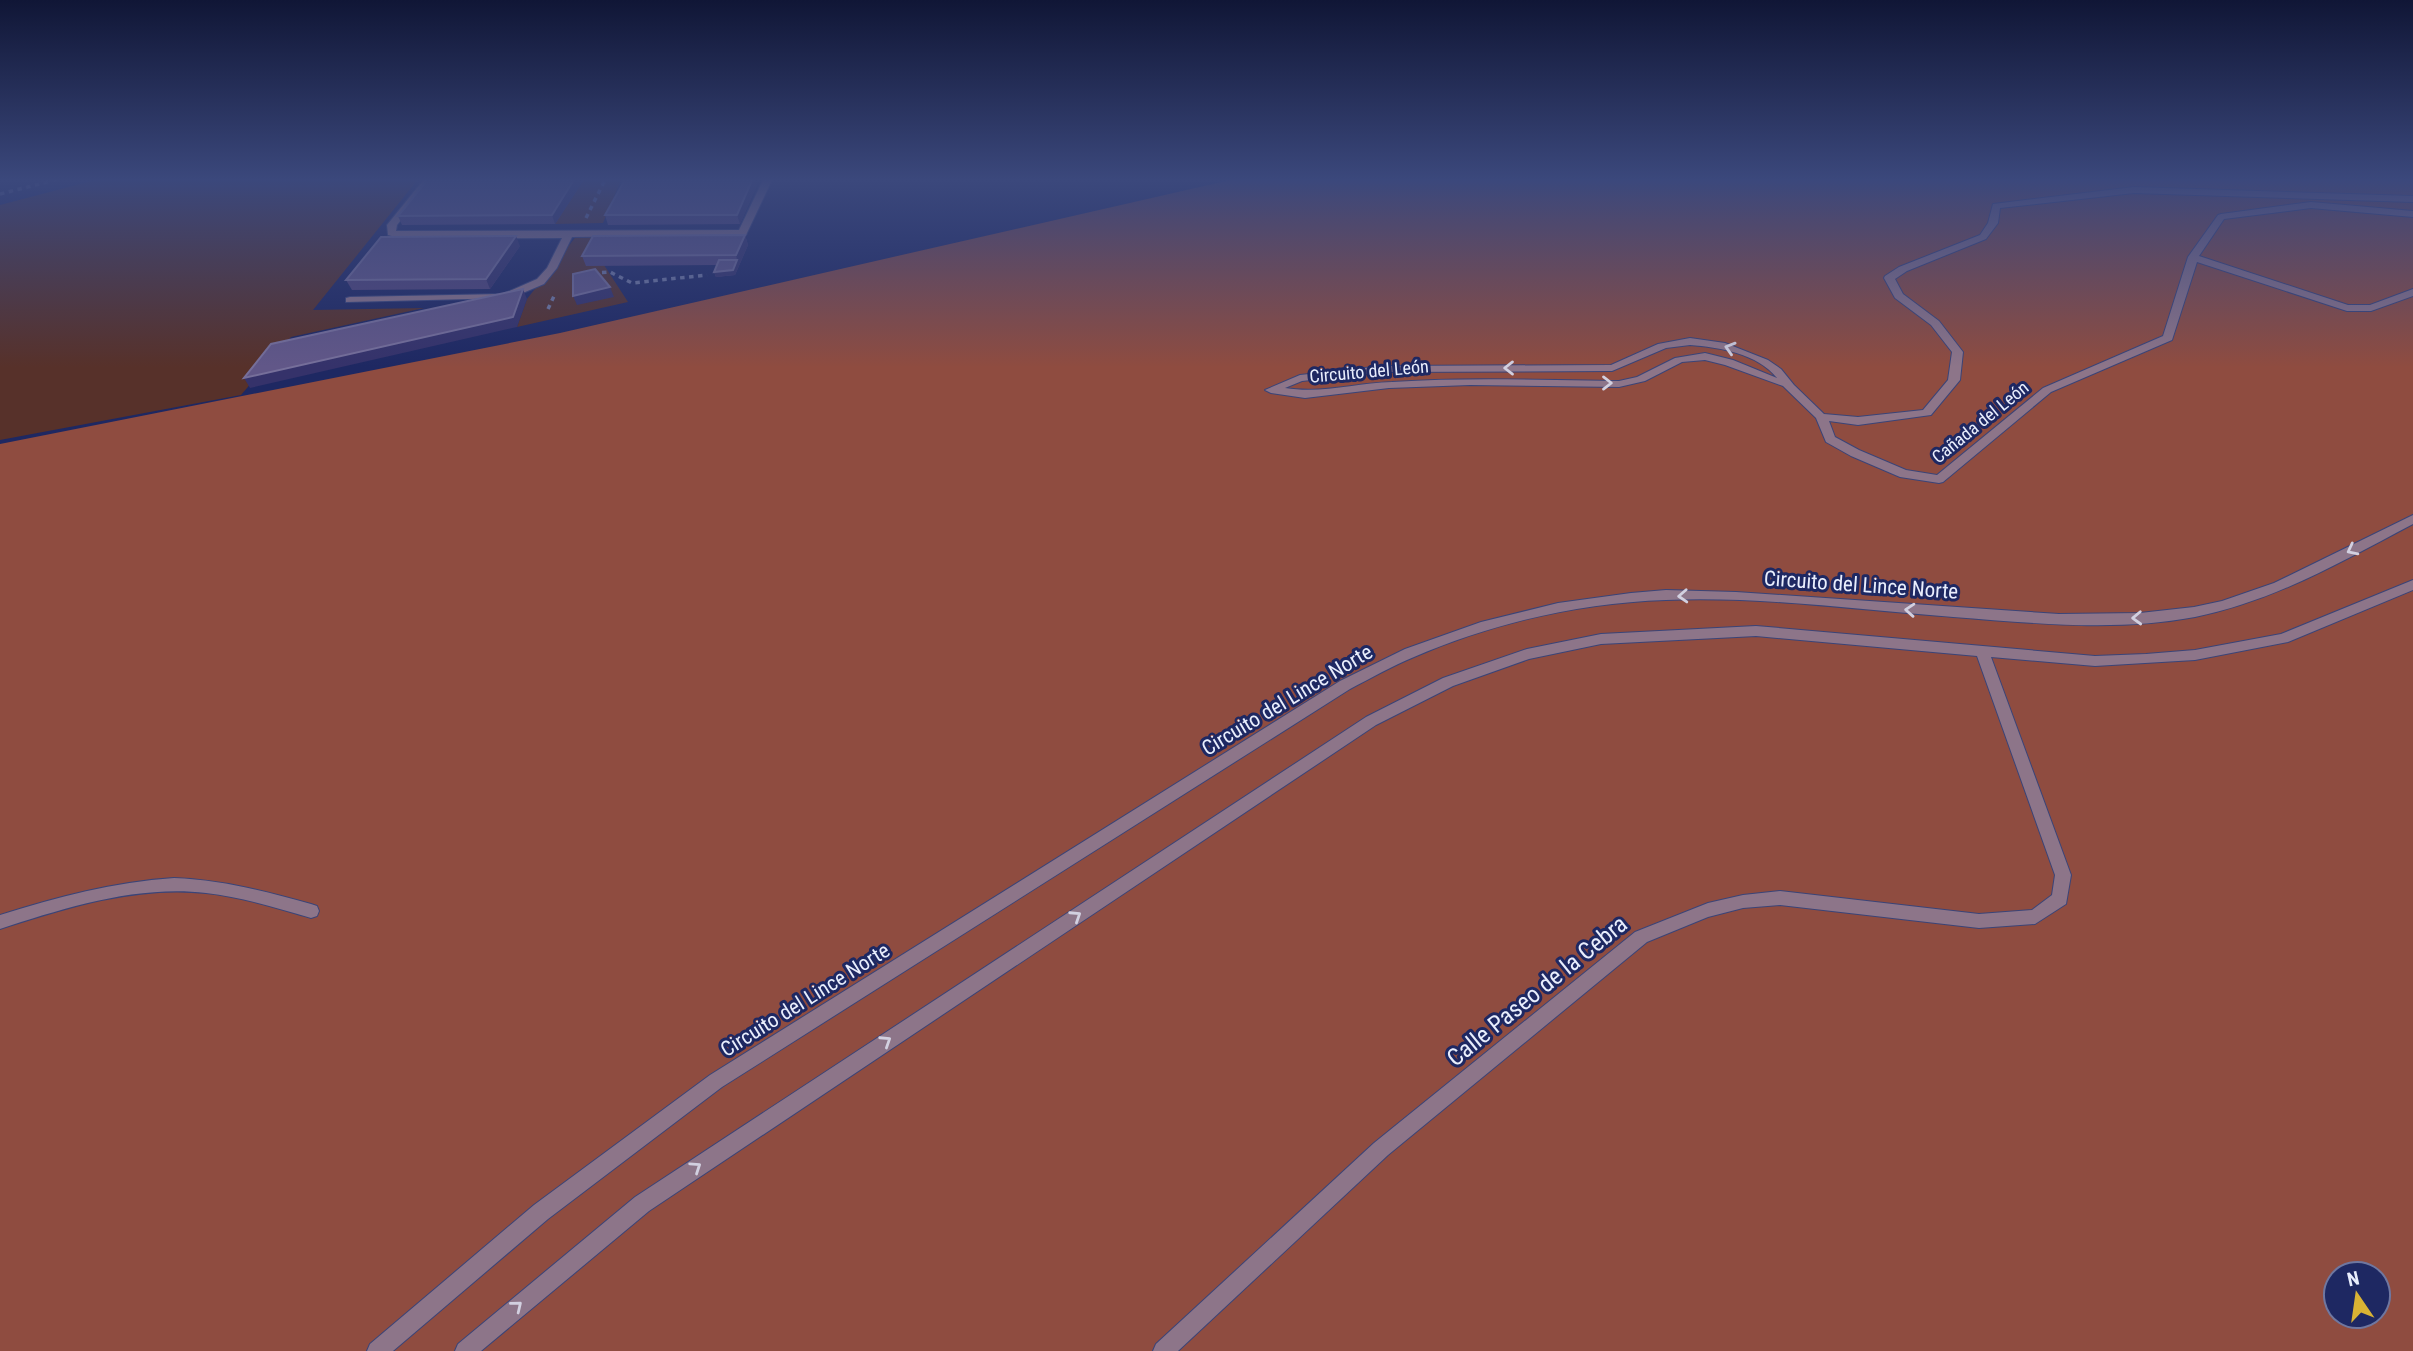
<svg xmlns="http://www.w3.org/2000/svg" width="2413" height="1351" font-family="'Roboto Condensed',sans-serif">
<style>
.green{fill:#57312a}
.forest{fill:#8f4c40;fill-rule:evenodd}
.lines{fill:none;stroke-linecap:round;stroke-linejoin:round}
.street-casing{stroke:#3a4478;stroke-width:2}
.path{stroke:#747ca4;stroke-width:3.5;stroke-dasharray:4.5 4.5;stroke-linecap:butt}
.street{fill:#8d7589;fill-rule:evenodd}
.wall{fill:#50457a}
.shaded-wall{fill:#35326a}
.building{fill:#615788;stroke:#766f9a;stroke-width:2}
.oneway{stroke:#d2d0e0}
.labels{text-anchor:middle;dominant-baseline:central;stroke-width:6;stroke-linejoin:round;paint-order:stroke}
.far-street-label{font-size:18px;fill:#e9eefd;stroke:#1e2862}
.street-label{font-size:21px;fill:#e9eefd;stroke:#1e2862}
.near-street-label{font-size:24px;fill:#e9eefd;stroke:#1e2862}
</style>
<rect width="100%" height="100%" fill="#1e2862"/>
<g class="green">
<polygon points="103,178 419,178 313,310 424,308 291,337 241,395 0,440 0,205"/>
<polygon points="585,178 631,178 621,180 603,223 555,224"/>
<polygon points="578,234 593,234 604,265 628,302 517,327 527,299"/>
</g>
<path class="forest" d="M1239,178H2413V1351H0V444L560,333ZM2336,1274H2378V1316H2336Z"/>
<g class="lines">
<g class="street-casing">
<g id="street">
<polygon points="425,178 434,178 397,225 396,231 739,230 764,178 773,178 746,235 572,237 557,268 544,284 511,298 346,302 346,298 350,297 503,294 537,279 547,268 562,238 403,239 388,235 387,225"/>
<path d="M2134,187L2413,196V202L2134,193L2000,208L1998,223L1986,239L1907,271L1895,279L1903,294L1939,321L1963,352L1960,380L1931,415L1858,425L1829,421L1835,437L1859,450L1906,470L1937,475L2043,388L2163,336L2188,257L2218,215L2221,214L2311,202L2413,211V217L2311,208L2224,219L2199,256L2348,305H2370L2413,289V296L2371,311H2347L2197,262L2172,340L2051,392L1943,482L1939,483L1900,477L1851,456L1826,442L1816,418L1783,386L1725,365L1705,360L1682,362L1645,381L1619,387L1470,385L1389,388L1305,398L1271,393L1265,390L1300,375L1383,366L1611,365L1658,344L1690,338L1725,343L1768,360L1781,369L1794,385L1824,414L1858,417L1923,410L1948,380L1952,352L1931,325L1895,298L1884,278L1885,276L1899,267L1980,235L1988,223L1993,204ZM1690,345C1719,347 1758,354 1777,378L1733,360L1705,353L1675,358L1637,377L1619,381C1543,380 1468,377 1392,382C1356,383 1321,394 1285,388L1302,381L1383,372L1612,371L1666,348Z"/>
<path d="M2413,515V524C2343,561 2274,601 2195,617C2116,632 2033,623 1953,617C1858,610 1761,596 1666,600C1580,603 1493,623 1414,657C1392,666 1371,678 1350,689L722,1087L548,1219L393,1351H367L370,1344L534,1205L710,1075L1340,681L1405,649L1481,622L1558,603L1631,593L1666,590L1736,592L2059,614L2140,613L2194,607L2222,601L2274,583Z"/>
<polygon points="2413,580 2413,590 2288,642 2195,660 2095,666 1991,657 2071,875 2066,904 2035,924 1979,928 1780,905 1743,908 1708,917 1647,942 1388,1155 1178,1351 1153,1351 1156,1344 1374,1143 1635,932 1708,903 1743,895 1780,891 1979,914 2032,910 2052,895 2055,875 1977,656 1756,636 1601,644 1529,659 1453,686 1376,725 649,1211 481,1351 455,1351 458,1344 635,1197 1366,717 1443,678 1527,649 1601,634 1756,626 2095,656 2146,654 2195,650 2281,634"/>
<path d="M174,878C222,880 265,891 311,904L317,906L319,911L317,916L311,918C276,908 242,897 206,893C136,885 65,908 0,929V915C57,897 114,882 174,878Z"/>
</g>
</g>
<g class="path">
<polyline points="0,194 63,178"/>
<polyline points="586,218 606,178"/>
<polyline points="593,273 610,272 632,283 707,275"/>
<polyline points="548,309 555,294"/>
</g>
<use href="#street" class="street"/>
</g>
<g class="wall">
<polygon points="429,178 579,178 581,184 555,224 402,225 398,216"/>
<polygon points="626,178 755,178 757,185 740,224 608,225 605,215"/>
<polygon points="745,235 748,245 735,275 716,277 714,272 717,265 586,266 582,256"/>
<polygon points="520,246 490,289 352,290 346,280"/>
</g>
<g class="shaded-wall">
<polygon points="575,178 579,178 581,184 555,224 552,215"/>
<polygon points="753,178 755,178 757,185 740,224 737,215"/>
<polygon points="745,235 748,245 735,275 716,277 714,272 737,260 736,255"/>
<polygon points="516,236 520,246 490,289 486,279"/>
<polygon points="610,287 614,297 577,305 573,296"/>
<polygon points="523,289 527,299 517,327 250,388 244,378"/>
</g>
<g class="building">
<polygon points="429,178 575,178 552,215 398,216"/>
<polygon points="626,178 753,178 737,215 605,215"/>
<polygon points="745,235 736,255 582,256 593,236"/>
<polygon points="516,236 486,279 346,280 381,237"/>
<polygon points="719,260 737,260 733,270 714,272"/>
<polygon points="595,269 610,287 573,296 573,274"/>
<polygon points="523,289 513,317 244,378 271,344"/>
</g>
<defs><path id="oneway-chevron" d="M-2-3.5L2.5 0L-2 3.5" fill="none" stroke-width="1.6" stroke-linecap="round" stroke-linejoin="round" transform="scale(1.75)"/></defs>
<g class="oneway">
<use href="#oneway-chevron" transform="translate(1730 348) rotate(-163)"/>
<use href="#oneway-chevron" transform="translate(1509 368) rotate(180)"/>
<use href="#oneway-chevron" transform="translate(1607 383)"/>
<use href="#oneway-chevron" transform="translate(2352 550) rotate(153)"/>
<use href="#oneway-chevron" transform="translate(1683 596) rotate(177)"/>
<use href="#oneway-chevron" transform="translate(1910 610) rotate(-176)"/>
<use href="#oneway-chevron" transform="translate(2137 618) rotate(178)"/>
<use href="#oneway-chevron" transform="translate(1076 916) rotate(-33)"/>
<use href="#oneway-chevron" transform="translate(886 1041) rotate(-33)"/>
<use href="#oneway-chevron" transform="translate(696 1167) rotate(-34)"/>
<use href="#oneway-chevron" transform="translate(517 1306) rotate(-39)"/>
</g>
<linearGradient id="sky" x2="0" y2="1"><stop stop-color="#101636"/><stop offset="0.49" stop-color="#3b487c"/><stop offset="1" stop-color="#3b487c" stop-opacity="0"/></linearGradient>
<rect width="2413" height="367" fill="url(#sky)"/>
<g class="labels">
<g class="far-street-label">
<text transform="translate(1369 371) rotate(-5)">Circuito del León</text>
<text transform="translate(1980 422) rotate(-39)">Cañada del León</text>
</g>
<g class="street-label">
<text transform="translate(1861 585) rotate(4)">Circuito del Lince Norte</text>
<text transform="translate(1287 700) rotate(-31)">Circuito del Lince Norte</text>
<text transform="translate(805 1000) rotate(-32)">Circuito del Lince Norte</text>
</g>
<g class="near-street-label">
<text transform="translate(1537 991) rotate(-39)">Calle Paseo de la Cebra</text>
</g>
</g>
<g transform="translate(2357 1295) rotate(347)"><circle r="33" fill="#1e2862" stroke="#6f77a0" stroke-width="2"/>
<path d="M0-5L12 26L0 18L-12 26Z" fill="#d9b334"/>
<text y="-10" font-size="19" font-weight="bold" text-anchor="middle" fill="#e9eefd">N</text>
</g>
</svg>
